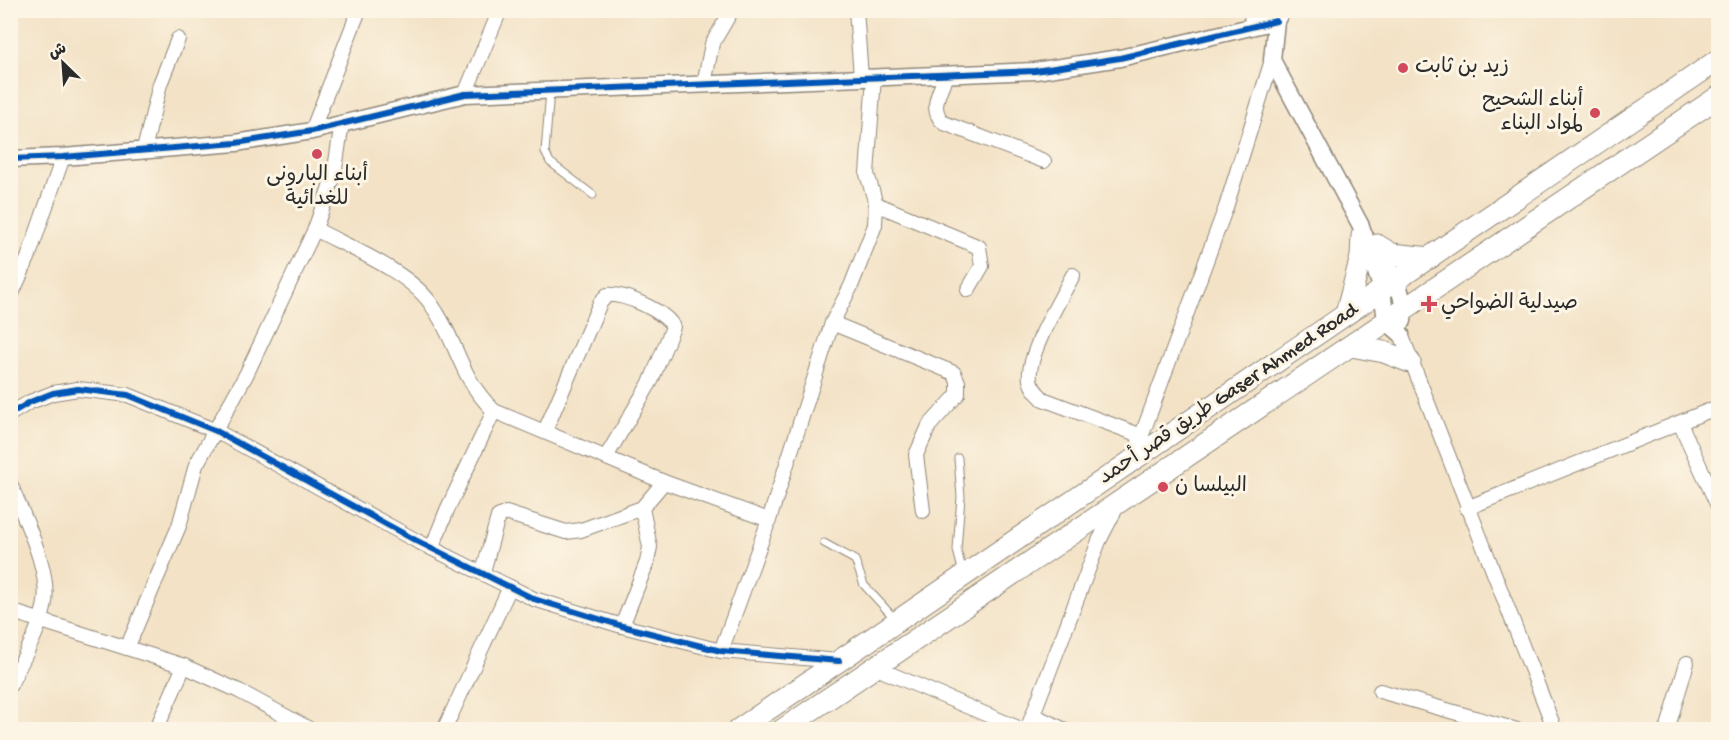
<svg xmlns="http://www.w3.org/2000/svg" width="1729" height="740" font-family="'Gochi Hand','Playpen Sans Arabic',sans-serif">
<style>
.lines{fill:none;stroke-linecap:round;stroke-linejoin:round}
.service-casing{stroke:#8f8678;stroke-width:9}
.minor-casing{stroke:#8f8678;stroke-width:16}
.tertiary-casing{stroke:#8f8678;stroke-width:19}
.primary-casing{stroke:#8f8678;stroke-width:23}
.service{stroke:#fff;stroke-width:7}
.minor{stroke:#fff;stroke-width:14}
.tertiary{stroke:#fff;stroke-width:16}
.primary{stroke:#fff;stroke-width:21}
.cycleway-casing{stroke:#fcf5e5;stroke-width:10}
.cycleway{stroke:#0057b8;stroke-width:6}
.poi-dot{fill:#d1495b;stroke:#fcf5e5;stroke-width:2}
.labels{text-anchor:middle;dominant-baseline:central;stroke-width:6;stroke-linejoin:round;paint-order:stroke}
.poi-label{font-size:21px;fill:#2b2b2b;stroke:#fcf5e5;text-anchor:start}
.street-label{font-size:21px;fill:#2b2b2b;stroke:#fcf5e5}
</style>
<rect width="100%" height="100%" fill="#fcf5e5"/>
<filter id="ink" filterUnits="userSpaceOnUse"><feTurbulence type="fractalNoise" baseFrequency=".0167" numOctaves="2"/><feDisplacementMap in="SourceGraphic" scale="12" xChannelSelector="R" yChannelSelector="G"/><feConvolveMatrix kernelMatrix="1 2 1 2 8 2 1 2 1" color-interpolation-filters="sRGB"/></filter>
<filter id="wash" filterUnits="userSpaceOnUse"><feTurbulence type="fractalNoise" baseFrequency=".008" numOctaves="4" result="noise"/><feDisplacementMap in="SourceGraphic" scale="24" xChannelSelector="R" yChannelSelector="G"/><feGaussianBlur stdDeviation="1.35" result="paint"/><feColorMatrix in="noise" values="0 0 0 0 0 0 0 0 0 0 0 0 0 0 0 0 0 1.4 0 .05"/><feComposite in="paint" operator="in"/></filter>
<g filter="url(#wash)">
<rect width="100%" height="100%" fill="#f3e2c6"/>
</g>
<g filter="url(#ink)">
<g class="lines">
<g class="service-casing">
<g id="service">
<polyline points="550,91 545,152 550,162 593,195"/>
<polyline points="958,458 961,497 957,550 963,573"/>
<polyline points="824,543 855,560 864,585 895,619"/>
</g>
</g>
<g class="minor-casing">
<g id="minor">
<polyline points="856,10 861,77"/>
<polyline points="1251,10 1252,27"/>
<path d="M946,75C940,92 928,109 944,123L1044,161"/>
<polyline points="704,84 712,44 732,10"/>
<polyline points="465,94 500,10"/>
<polyline points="312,131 359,10"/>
<polyline points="144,150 160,84 178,39"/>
<polyline points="876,204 979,247 982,266 968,290"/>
<path d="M315,229C350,248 408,271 431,304C458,341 458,376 494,411L664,482L769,520"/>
<path d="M1073,275C1061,298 1026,356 1030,380C1032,388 1037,393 1043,399L1142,436"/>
<polyline points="10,298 28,258 63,157"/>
<polyline points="832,323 954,373 958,382 958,394 929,426 916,455 923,511"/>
<polyline points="1401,334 1555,730"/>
<polyline points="10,414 30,402 53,393 78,389 128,395 216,431 415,540 534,599 622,626 721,651 839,661"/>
<polyline points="1680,423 1718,506"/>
<path d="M545,431L600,303L607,295C622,292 667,312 673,327L651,381L606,457"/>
<polyline points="1133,459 1226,207 1272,60"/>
<path d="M10,483C23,517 53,572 44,608C38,634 22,660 10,685"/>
<polyline points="1467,508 1718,407"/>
<polyline points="432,548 447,510 494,411"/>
<polyline points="483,572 498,517 506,513 566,532 581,530 642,508 664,482"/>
<polyline points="10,611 184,666 239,691 311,730"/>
<polyline points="622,626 647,562 650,547 642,508"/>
<polyline points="127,648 179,526 196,465 246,375 315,229 334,175 342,123"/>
<polyline points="721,651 769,520 832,323 851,286 875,225 876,204 867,174 874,77"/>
<polyline points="874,667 1023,730"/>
<polyline points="1380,691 1517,730"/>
<polyline points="1033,715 1065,730"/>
<polyline points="156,730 184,666"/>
<polyline points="444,730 510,587"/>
<polyline points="1027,730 1099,541 1117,506"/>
<polyline points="1667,730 1687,663"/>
</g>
</g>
<g class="tertiary-casing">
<g id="tertiary">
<polyline points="1282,10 1276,21 1272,60 1361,226 1382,290 1386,321 1401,334"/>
<polyline points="10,159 63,157 236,143 312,131 465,94 1035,71 1120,58 1276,21"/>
<path d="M1377,245C1391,269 1406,291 1403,321"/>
</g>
</g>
<g class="primary-casing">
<g id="primary">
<polyline points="1377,245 1392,254 1430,258"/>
<polyline points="1346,314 1361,257 1362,236"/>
<polyline points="1351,346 1384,352 1410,362"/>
<polyline points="738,730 1718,60"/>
<polyline points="782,730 1718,97"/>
</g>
</g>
<use href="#service" class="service"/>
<use href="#minor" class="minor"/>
<use href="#tertiary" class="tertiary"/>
<use href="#primary" class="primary"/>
<g class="cycleway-casing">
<g id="cycleway">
<polyline points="10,159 63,157 236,143 312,131 465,94 1035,71 1120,58 1276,21"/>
<polyline points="10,414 30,402 53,393 78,389 128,395 216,431 415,540 534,599 622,626 721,651 839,661"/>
</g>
</g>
<use href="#cycleway" class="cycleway"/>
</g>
</g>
<g class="poi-dot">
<circle cx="1403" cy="68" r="6"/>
<circle cx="1595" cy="113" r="6"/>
<circle cx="317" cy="154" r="6"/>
<path d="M1426 295h6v6h6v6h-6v6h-6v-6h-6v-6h6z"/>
<circle cx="1163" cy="487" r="6"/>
</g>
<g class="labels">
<g class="poi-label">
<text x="1415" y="68">زيد بن ثابت</text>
<text x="1583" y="101" text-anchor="end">أبناء الشحيح<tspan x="1583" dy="24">لمواد البناء</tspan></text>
<text x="317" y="176" text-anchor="middle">أبناء البارونى<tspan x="317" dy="24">للغدائية</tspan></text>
<text x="1441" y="304">صيدلية الضواحي</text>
<text x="1175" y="487">البيلسا ن</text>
</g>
<g class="street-label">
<text transform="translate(1229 395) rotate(-34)">طريق قصر أحمد Gaser Ahmed Road</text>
</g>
</g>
<rect width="1729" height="740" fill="none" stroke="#fcf5e5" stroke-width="36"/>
<g transform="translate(63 63) rotate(335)" stroke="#fcf5e5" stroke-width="4.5" paint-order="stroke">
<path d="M0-4.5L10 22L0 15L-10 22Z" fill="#2b2b2b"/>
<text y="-9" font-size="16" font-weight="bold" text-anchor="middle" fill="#2b2b2b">ش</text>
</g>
</svg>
